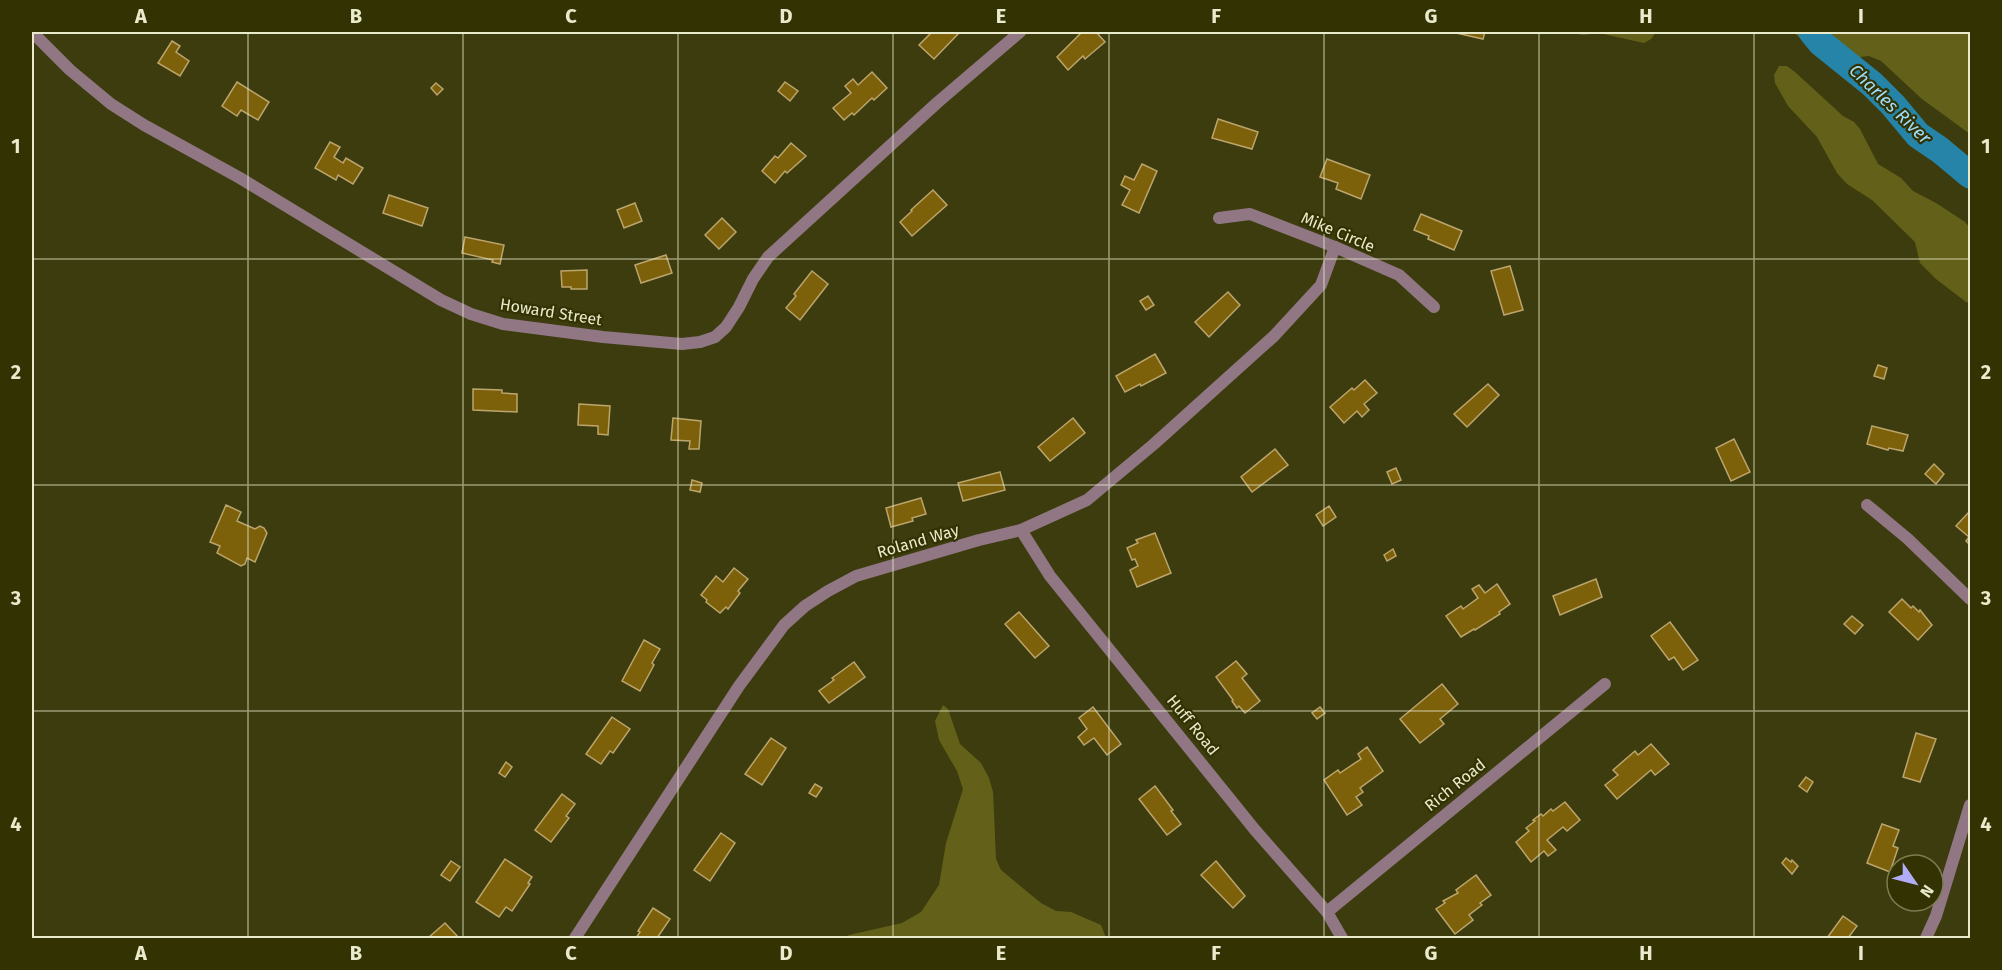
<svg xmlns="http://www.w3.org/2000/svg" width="2002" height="970" font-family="'Fira Sans',sans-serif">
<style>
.green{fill:#636119}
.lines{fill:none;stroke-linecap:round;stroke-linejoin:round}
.river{stroke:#2584a7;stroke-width:27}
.building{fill:#7c600a;stroke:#bca56c;stroke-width:1.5}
.minor{stroke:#907783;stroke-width:12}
.grid{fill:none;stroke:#eaeacc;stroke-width:1.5;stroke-opacity:0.55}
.labels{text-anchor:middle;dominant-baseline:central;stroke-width:4.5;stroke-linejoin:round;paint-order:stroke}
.street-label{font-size:16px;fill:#eaeacc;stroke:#333203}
.water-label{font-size:18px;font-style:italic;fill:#9cdefc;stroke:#333203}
.neatline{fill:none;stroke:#eaeacc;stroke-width:2}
.grid-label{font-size:20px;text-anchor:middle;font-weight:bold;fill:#eaeacc}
</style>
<rect width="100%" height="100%" fill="#3d3c0f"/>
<g class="green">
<polygon points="1567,32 1656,32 1651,39 1644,43 1599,33 1583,35"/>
<polygon points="1793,32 1970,32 1970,134 1922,99 1881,61 1869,56 1860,57 1837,70"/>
<polygon points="1779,66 1787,66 1795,72 1843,116 1854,122 1860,129 1878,164 1901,178 1913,191 1936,203 1965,222 1970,228 1970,303 1966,302 1936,279 1920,263 1915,242 1872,200 1847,184 1837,173 1817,137 1788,106 1775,83 1774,75"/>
<polygon points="943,705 948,709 960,744 981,763 989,778 993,792 996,859 1001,870 1041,903 1056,911 1071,912 1101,925 1106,938 845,938 849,935 902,923 921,912 939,885 946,843 963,789 957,771 939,740 935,721"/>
</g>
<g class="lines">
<polyline class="river" points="1812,32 1821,43 1872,84 1893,105 1918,135 1940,150 1970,175"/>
</g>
<g class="building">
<polygon points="932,32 957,32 959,33 934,59 919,45"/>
<polygon points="1082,32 1096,32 1105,42 1085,59 1083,56 1068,70 1057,57"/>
<polygon points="1452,32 1485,32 1483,39"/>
<polygon points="172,41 180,46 176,52 189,61 180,76 158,63"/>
<polygon points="872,72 887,88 874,100 872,98 854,115 852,113 844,120 833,108 851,93 845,86 853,79 858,85"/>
<polygon points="237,82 269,102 258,120 241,110 237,116 222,106"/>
<polygon points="785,82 798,91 790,101 778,91"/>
<polygon points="436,83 443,89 437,95 431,88"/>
<polygon points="1218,119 1258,132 1252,149 1212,138"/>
<polygon points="330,142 340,147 334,157 343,163 346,158 363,168 353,184 338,175 336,180 315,168"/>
<polygon points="791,143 806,156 787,173 785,171 775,183 762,171 775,156 778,158"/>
<polygon points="1327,159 1370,175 1361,199 1336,189 1338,183 1320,177"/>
<polygon points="1142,164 1157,171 1139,213 1122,205 1130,190 1121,185 1125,176 1134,180"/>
<polygon points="933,190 947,205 912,236 900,222 912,211 911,210"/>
<polygon points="389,195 428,208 422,226 383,213"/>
<polygon points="635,203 642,221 624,228 617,210"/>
<polygon points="1421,214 1462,231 1454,250 1428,239 1429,236 1414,230"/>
<polygon points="722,218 736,232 719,249 705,235"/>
<polygon points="465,237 504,245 500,264 492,262 493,260 462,253"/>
<polygon points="666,255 672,273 641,283 635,265"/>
<polygon points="1510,266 1523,310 1504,315 1491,271"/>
<polygon points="587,270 587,289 571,289 571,287 562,287 561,271"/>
<polygon points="812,271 828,284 800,320 786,308 796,296 794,294"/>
<polygon points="1228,292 1240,305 1209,337 1195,322"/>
<polygon points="1148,296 1154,305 1146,310 1140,301"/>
<polygon points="1155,354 1166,373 1141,386 1140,384 1125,392 1116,376"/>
<polygon points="1878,365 1887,368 1884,379 1874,376"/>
<polygon points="1365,380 1377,393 1364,404 1369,410 1362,417 1357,411 1344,423 1330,407 1352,388 1354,390"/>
<polygon points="1488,384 1499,395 1467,427 1454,414"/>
<polygon points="473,389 502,390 502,393 517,394 517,412 473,410"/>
<polygon points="579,404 610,406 608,435 598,434 598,426 578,425"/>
<polygon points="673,418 701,421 699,449 689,449 690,441 671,440"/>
<polygon points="1073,418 1085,433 1050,461 1038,447"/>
<polygon points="1872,426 1908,435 1903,451 1889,448 1888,450 1867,444"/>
<polygon points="1734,439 1750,472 1731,481 1716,448"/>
<polygon points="1275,449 1288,465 1252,492 1241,477"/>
<polygon points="1934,464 1944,474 1936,484 1925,474"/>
<polygon points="1396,468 1401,480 1392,484 1387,472"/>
<polygon points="1000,472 1005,490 963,501 958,483"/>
<polygon points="692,480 702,483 700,492 690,490"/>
<polygon points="921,498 926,514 912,518 913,521 891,527 886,508"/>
<polygon points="226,505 241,512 237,521 255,529 260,526 264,528 267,533 255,562 247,558 245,564 241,566 217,553 220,546 210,542"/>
<polygon points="1329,506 1336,517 1323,526 1316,515"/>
<polygon points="1969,512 1970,514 1970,545 1966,541 1969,537 1956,526"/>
<polygon points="1155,533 1171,573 1137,587 1130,570 1138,566 1135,559 1132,560 1127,548 1138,543 1136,540"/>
<polygon points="1393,549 1396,556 1387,561 1384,555"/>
<polygon points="734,568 748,579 738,591 740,593 728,609 726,607 720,613 706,602 707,600 701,595 716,576 723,582"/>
<polygon points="1596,579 1602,597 1560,615 1553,596"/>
<polygon points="1497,584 1510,604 1499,612 1500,614 1475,630 1474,629 1461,637 1446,616 1461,606 1463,609 1478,598 1472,589 1479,585 1485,593"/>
<polygon points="1902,599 1911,608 1913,606 1919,612 1920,610 1932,625 1918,640 1889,612"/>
<polygon points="1019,612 1049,646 1035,658 1005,624"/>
<polygon points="1852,616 1863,625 1855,634 1844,624"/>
<polygon points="1670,622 1698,660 1683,670 1674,657 1669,660 1651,636"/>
<polygon points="644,640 660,649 652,663 654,665 640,691 622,681"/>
<polygon points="1236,661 1247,674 1242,678 1260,701 1245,713 1239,706 1237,708 1232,701 1233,700 1216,677"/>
<polygon points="854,662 865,677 829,703 819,691 834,680 832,678"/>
<polygon points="1442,684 1458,704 1440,719 1444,724 1420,743 1400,719"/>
<polygon points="1093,707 1121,744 1107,755 1094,738 1084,745 1078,737 1087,729 1079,718"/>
<polygon points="1320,707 1325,713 1317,719 1312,713"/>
<polygon points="612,717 630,729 613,753 610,751 601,764 586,754"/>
<polygon points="1916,733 1936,739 1920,782 1903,777"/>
<polygon points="771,738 786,748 762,785 745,774"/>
<polygon points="1651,744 1669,764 1655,775 1651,770 1617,799 1605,785 1618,775 1613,770 1635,751 1638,755"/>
<polygon points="1367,747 1383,771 1360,788 1363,792 1356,797 1362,805 1347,815 1324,780 1338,770 1340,773 1361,759 1358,754"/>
<polygon points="506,762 512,767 505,777 499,773"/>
<polygon points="1806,777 1813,782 1807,792 1799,786"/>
<polygon points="815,784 822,788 816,797 809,793"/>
<polygon points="1155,786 1173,810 1171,811 1181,824 1167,835 1139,799"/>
<polygon points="562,794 575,804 566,816 569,818 551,842 535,830"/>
<polygon points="1565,802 1580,820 1567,831 1563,827 1547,840 1556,850 1548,856 1544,851 1531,862 1516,842 1529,831 1526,828 1535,821 1533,820 1541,814 1543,816 1551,809 1553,811"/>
<polygon points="1882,824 1899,830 1893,846 1898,848 1890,872 1867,863"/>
<polygon points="721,833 735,843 710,881 694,870"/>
<polygon points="1786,858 1791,862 1792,860 1798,866 1792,874 1782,863"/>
<polygon points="505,859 532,877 528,883 530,884 512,911 506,907 499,917 476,902"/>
<polygon points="451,861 460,867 450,881 441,875"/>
<polygon points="1216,861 1245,896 1233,908 1201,875"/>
<polygon points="1476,875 1491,895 1480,903 1482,905 1469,915 1473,920 1455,934 1436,909 1445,903 1443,901 1458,893 1456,890"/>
<polygon points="653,908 670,919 657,938 636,938 640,932 638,931"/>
<polygon points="1843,916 1857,926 1848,938 1827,938"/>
<polygon points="445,923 459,938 428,938"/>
</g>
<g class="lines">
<g class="minor">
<polyline points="32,32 70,70 111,104 144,125 240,178 441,300 471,314 503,324 603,337 682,344 700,342 715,337 726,327 739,307 753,279 768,257 938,102 1020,32"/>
<polyline points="1219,218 1250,214 1335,247 1399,275 1434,307"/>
<polyline points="1867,505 1908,539 1970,599"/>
<polyline points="1021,530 1050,576 1255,830 1327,912 1342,938"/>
<polyline points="1327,912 1605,684"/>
<polyline points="575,938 739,686 784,625 805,606 828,591 856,576 979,540 1021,530 1087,500 1154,444 1274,336 1321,285 1335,247"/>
<polyline points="1926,938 1936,916 1970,805"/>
</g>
</g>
<path class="grid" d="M248,32V938M463,32V938M678,32V938M893,32V938M1109,32V938M1324,32V938M1539,32V938M1754,32V938M32,259H1970M32,485H1970M32,711H1970"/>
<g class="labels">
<g class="street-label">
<text transform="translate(1338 232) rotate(23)">Mike Circle</text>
<text transform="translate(551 312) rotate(9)">Howard Street</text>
<text transform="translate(918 541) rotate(-16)">Roland Way</text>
<text transform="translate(1193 725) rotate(51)">Huff Road</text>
<text transform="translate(1455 785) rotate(-39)">Rich Road</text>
</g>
<g class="water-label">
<text transform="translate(1890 104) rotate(44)">Charles River</text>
</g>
</g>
<rect width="2002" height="970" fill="none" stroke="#333203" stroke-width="66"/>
<g transform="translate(1915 883) rotate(125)"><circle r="28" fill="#333203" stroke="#7c7c53" stroke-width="1.5"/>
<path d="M0-4.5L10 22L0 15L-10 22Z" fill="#b3adf9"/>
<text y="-9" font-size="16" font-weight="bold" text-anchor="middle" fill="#eaeacc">N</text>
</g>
<rect x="33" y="33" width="1936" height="904" class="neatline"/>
<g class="grid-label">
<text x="141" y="23">A</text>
<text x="356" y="23">B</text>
<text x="571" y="23">C</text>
<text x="786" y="23">D</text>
<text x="1001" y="23">E</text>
<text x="1216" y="23">F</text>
<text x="1431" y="23">G</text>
<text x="1646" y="23">H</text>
<text x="1861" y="23">I</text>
<text x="16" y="153">1</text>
<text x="1986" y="153">1</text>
<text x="16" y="379">2</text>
<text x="1986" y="379">2</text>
<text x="16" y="605">3</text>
<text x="1986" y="605">3</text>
<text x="16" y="831">4</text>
<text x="1986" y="831">4</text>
<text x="141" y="960">A</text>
<text x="356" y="960">B</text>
<text x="571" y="960">C</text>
<text x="786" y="960">D</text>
<text x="1001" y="960">E</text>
<text x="1216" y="960">F</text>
<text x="1431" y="960">G</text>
<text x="1646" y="960">H</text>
<text x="1861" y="960">I</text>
</g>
</svg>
